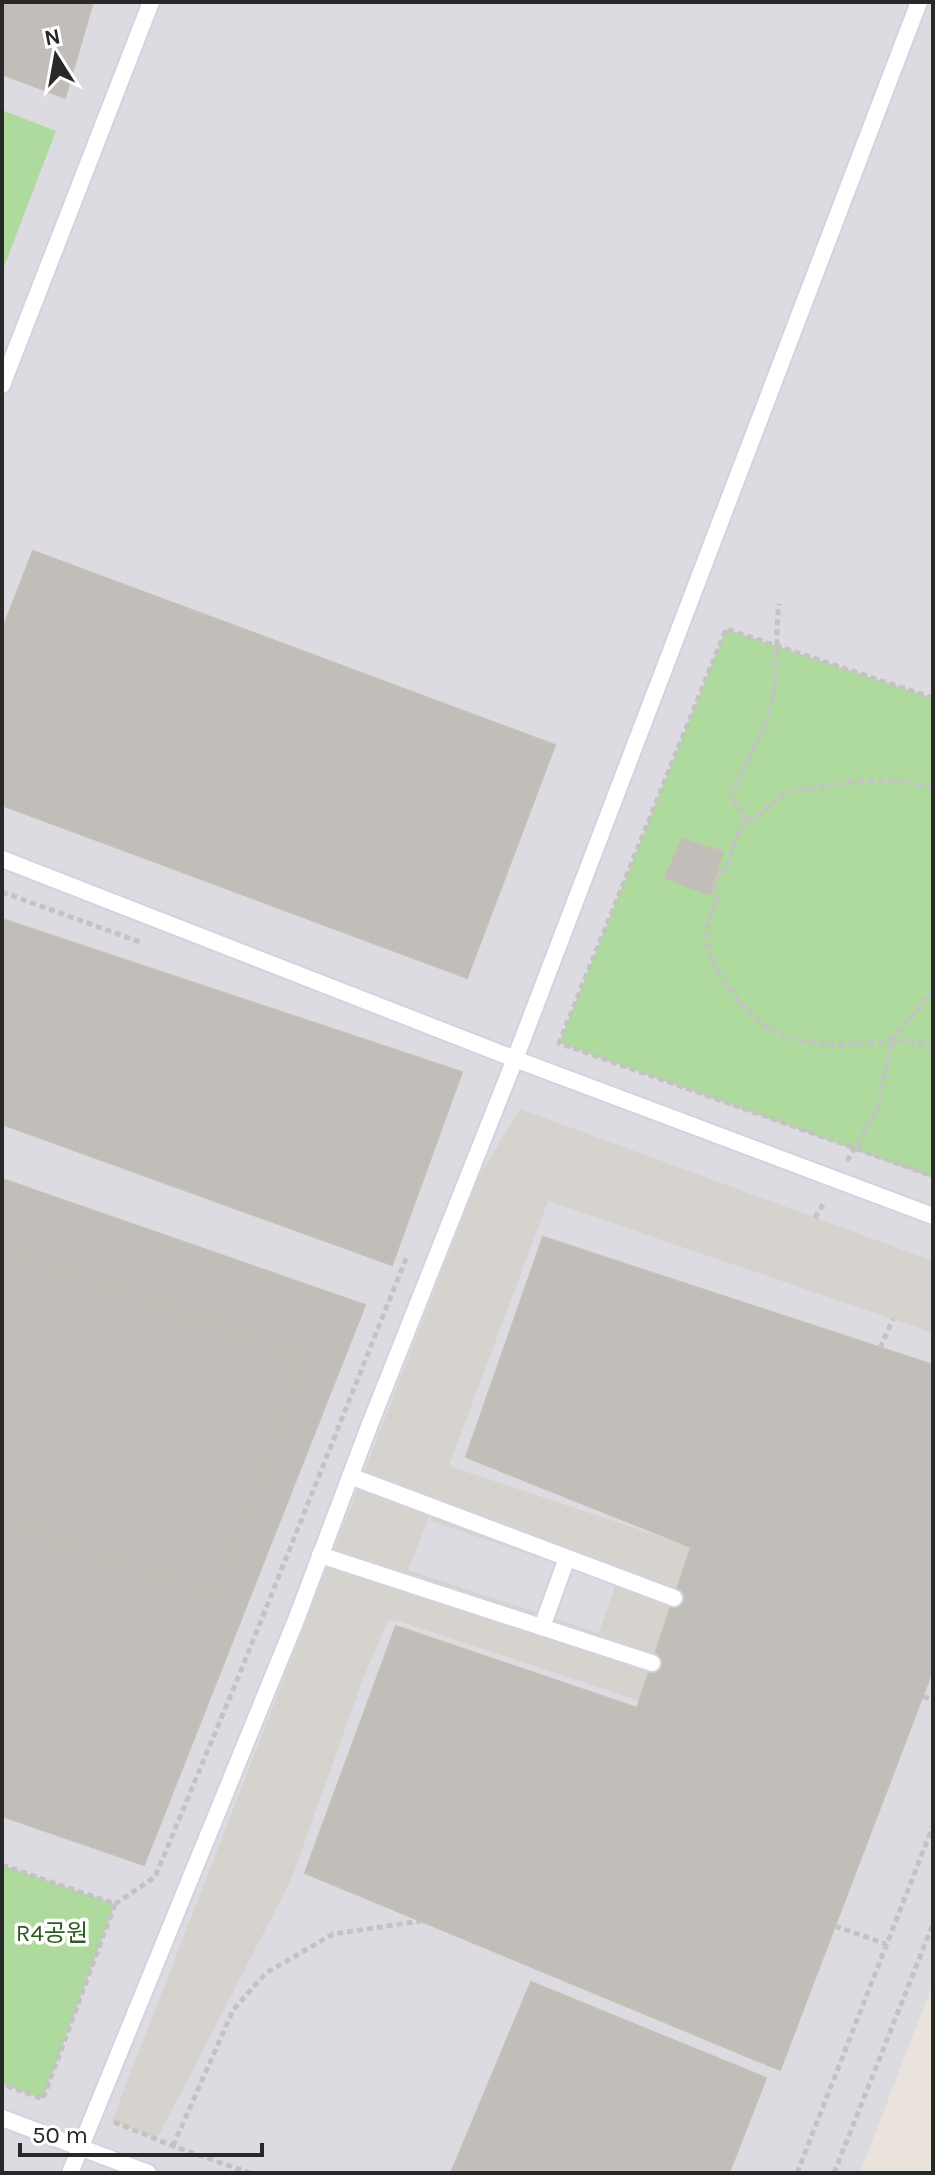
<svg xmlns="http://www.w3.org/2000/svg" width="935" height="2175" font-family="Karla,'Noto Sans KR',sans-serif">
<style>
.industrial{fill:#dddbe2}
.green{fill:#afda9d}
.plaza{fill:#d6d2cd;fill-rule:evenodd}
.building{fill:#c1bdb8;stroke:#c4bfb5;stroke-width:2}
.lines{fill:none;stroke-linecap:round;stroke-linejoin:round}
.lane-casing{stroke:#d1d3df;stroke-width:20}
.path{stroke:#c3c3c3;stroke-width:5;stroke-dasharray:6 4;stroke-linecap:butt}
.lane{stroke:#fff;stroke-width:16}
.labels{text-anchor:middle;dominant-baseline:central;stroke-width:7;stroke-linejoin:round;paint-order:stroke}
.park-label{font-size:24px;fill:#2b5c21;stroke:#fff}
</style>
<rect width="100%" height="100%" fill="#e9e3db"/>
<polygon class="industrial" points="2,2 933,2 933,1983 860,2173 2,2173"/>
<g class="green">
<polygon points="2,110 56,131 2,272"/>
<polygon points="726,629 933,698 933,1178 559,1043"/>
<polygon points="2,1865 115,1904 43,2099 2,2084"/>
</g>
<path class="plaza" d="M520,1109L933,1261V1333L548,1201L449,1466L691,1547L640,1701L398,1621L388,1620L363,1679L291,1880L157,2139L112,2121L479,1176ZM440,1490L430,1521L616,1583L599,1633L408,1570Z"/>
<g class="building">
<polygon points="2,2 93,2 65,98 2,74"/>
<polygon points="33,551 555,745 467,978 2,805 2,631"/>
<polygon points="682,839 723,852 710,895 665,878"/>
<polygon points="2,919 462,1072 392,1265 2,1124"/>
<polygon points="2,1179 365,1305 144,1865 2,1816"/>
<polygon points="543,1237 933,1365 933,1669 780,2070 305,1873 396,1626 637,1708 691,1547 466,1457"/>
<polygon points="2,1249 304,1357 216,1596 2,1519"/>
<polygon points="531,1982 766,2078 729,2173 451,2173"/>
</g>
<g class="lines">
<g class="lane-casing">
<g id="lane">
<polyline points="2,385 151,2"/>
<polyline points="2,859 515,1059 933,1216"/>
<polyline points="350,1476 674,1598"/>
<polyline points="320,1555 652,1663"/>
<polyline points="542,1627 567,1558"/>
<polyline points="2,2118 148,2173"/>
<polyline points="70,2173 296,1620 370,1424 515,1059 919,2"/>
</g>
</g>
<g class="path">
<polyline points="933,698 726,629 559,1043 933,1176"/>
<path d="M933,789L901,781H860L788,792L740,829L727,866L714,883C722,906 710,909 707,930C706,938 710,951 712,960C716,972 728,985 735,996C775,1051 830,1048 890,1041C903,1039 920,1044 933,1045"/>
<path d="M748,821L731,795C746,763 769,727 774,691C779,662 775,633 779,604"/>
<polyline points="2,892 140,942"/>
<polyline points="847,1161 877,1111 892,1040 933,990"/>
<polyline points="815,1218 825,1201"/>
<polyline points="880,1348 893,1319"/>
<polyline points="923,1696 933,1701"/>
<polyline points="2,1865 115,1904 43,2099 2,2084"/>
<polyline points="115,1904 155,1877 242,1668 407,1256"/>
<polyline points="835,1926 886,1944"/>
<polyline points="114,2122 173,2146 250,2173"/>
<polyline points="173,2146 233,2010 266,1973 333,1934 421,1921"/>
<polyline points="797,2173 933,1826"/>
<polyline points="834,2173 933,1924"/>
</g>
<use href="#lane" class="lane"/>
</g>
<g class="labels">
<g class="park-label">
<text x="52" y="1933">R4공원</text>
</g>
</g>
<rect width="935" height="2175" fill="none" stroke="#282828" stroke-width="8"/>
<g transform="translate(56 56) rotate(349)" stroke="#ffffff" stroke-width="6" paint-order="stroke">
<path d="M0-6L14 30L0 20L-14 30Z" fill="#282828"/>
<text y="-12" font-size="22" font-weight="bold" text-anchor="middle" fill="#282828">N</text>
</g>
<path d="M20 2143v12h242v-12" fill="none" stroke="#282828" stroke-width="4"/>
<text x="32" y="2143" font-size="24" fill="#282828" stroke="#ffffff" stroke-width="6" paint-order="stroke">50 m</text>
</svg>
